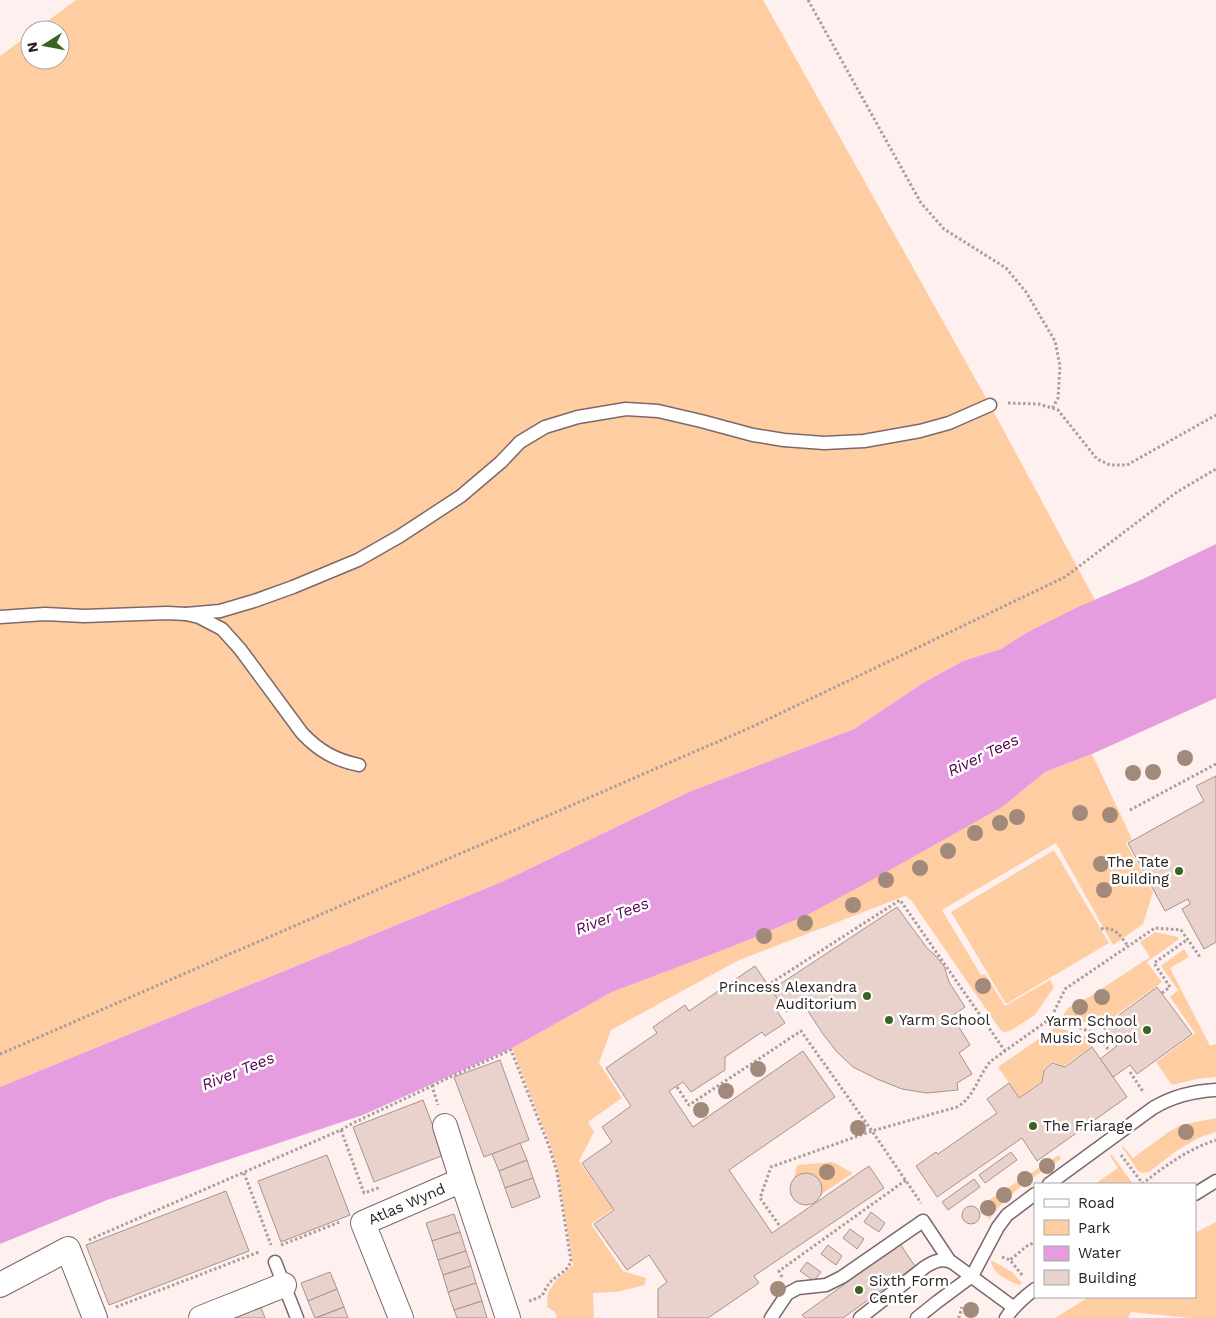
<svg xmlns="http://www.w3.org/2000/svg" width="1216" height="1318" font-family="'Work Sans',sans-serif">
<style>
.green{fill:#fecea2}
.water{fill:#e59ddf}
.building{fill:#e8d2cb;stroke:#a7938c}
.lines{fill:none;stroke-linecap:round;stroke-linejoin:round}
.service-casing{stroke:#7d6868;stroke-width:15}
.minor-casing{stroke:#7d6868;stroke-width:26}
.path{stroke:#a99d9d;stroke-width:3;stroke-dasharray:2.5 2.5;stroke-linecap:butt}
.service{stroke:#fff;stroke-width:12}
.minor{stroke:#fff;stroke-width:24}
.tree{fill:#a18a7a}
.poi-dot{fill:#3a631f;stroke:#fff;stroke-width:2}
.labels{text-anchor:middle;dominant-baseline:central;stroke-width:5;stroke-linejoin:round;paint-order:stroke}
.poi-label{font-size:15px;fill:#2a2222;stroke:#fff;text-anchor:end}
.street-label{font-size:15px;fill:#2a2222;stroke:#fff}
.water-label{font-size:16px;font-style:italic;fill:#590057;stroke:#fff}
</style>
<rect width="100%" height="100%" fill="#fff0f0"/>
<g class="green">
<polygon points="76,0 763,0 990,405 1095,600 1026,633 1001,649 963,661 923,683 854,729 691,791 504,881 0,1087 0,56 30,34 30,60 60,60 60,30 35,30"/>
<polygon points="1092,754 1132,839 1126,843 1153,892 1143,924 1113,945 1056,843 942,910 981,975 985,974 1005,1006 1050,980 1054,987 1035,1015 1010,1031 1003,1032 999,1028 911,900 905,896 737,961 611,1030 599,1063 622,1098 588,1122 594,1132 579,1161 613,1209 591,1224 623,1271 646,1278 645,1285 617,1292 593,1293 594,1318 557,1318 555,1312 547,1307 548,1292 557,1279 573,1265 558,1172 550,1144 512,1048 612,992 731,947 805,916 1045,772"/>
<polygon points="1054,850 1109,943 1006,1004 951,912"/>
<polygon points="1155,932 1178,937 1179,939 1147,962 1162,982 1100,1027 1063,1015 1069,1007 1089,997 1150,957 1140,942"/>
<polygon points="1184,949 1189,957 1170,968 1210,1046 1216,1044 1216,1077 1197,1079 1172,1085 1156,1062 1195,1033 1170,997 1178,990 1161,966"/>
<polygon points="1056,1027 1091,1038 1095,1044 1064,1066 1052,1062 1043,1069 1042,1081 1019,1097 998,1067"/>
<polygon points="1216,1118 1216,1132 1198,1138 1175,1152 1149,1172 1143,1173 1138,1171 1122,1147 1123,1146 1133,1158 1170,1131 1181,1125"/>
<path d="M1059,1155L1061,1159C1034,1177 1008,1192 989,1220L981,1205Z"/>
<polygon points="1112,1155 1133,1184 1095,1184 1118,1168 1110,1156"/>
<path d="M833,1162L853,1173L820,1195C826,1177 809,1167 794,1178L797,1165Z"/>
<polygon points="1216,1222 1216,1318 1190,1318 1131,1312 1128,1318 1055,1318 1089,1297 1195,1297 1195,1233"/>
<path d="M991,1260L1012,1272L1022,1283L1019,1285C1007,1280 992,1274 991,1260Z"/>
</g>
<polygon class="water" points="1216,544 1216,698 1092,754 1045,772 1002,807 861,886 805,916 731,947 612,992 512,1048 363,1115 107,1200 0,1244 0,1087 504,881 691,791 854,729 923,683 963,661 1001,649 1026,633 1078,607 1143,579"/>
<g class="building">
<polygon points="1216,776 1216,942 1204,949 1182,909 1190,904 1188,899 1165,911 1128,843 1204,801 1196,786"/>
<polygon points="897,907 927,948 935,955 944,966 949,982 965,1007 952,1016 970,1045 959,1053 972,1074 957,1083 958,1090 927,1093 902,1089 877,1079 853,1067 837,1052 823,1034 802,1002 786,1012 771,990"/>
<polygon points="755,966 783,1007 777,1011 785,1023 765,1036 762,1032 725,1057 725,1070 691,1092 683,1082 669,1091 693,1127 803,1051 835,1097 729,1170 772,1233 869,1166 884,1188 754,1276 759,1283 708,1318 658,1318 658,1289 667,1282 649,1255 627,1270 594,1224 614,1210 582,1163 612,1142 602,1127 631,1106 606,1068 657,1033 653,1027 685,1005 689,1011"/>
<polygon points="1157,987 1192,1034 1137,1074 1130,1065 1113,1077 1100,1059 1117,1046 1103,1027"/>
<polygon points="1092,1047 1127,1097 1037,1161 1022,1138 937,1197 916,1166 936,1152 938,1154 997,1113 987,1099 1009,1083 1019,1098 1042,1082 1044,1070 1052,1063 1065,1067"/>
<polygon points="500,1060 529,1140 484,1157 454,1077"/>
<polygon points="423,1100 444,1155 374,1182 353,1127"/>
<polygon points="520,1143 527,1160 499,1171 492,1154"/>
<polygon points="1011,1152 1017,1160 985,1183 979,1175"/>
<polygon points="327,1155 350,1215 281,1242 258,1181"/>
<polygon points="527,1160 533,1178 505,1188 499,1171"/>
<circle cx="806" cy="1189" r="16"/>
<polygon points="533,1178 540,1197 512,1208 505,1188"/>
<polygon points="974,1179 980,1187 948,1210 942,1202"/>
<polygon points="226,1191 249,1251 109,1305 86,1245"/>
<circle cx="971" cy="1215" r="9"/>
<polygon points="871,1212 885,1223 879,1232 864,1222"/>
<polygon points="454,1214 460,1232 432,1241 426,1223"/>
<polygon points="850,1229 864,1239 857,1249 843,1238"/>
<polygon points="460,1232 466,1251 438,1260 432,1241"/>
<polygon points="900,1244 915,1266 843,1318 805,1318 802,1315"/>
<polygon points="828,1245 842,1256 836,1265 821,1254"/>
<polygon points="466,1251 471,1266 443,1275 438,1260"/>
<polygon points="807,1262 821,1272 814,1281 800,1271"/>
<polygon points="471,1266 476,1283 448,1292 443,1275"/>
<polygon points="330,1272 337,1289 308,1301 301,1283"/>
<polygon points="476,1283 482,1301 454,1310 448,1292"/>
<polygon points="337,1289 344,1307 315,1318 308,1301"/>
<polygon points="482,1301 487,1318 457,1318 454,1310"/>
<polygon points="260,1305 265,1318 233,1318"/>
<polygon points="344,1307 348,1318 316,1318"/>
</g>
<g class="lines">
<g class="service-casing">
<g id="service">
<polyline points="186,614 220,611 254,601 293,587 358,560 400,536 461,496 501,462 520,442 545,427 578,417 626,409 658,411 701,421 753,435 784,440 824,443 864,441 920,431 949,423 990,405"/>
<path d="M0,617L45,614L84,616L167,613L186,614L199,617L222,629L240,649L302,733C319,751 335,760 359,765"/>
<path d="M1049,1184L1153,1108C1173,1096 1193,1091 1216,1090"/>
<polyline points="1195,1194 1216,1181"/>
<polyline points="275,1262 297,1318"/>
<polyline points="771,1318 787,1294 798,1288 826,1285 842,1277 923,1221 949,1260"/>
<path d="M860,1318L925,1267C934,1261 944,1257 953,1263L1013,1307"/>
<polyline points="917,1318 937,1302 972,1276 998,1227 1007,1215 1035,1194"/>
<path d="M1006,1318C1014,1306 1023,1298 1035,1289"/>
</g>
</g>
<g class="minor-casing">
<g id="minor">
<polyline points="445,1126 462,1180"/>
<polyline points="0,1285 68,1249 95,1318"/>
<polyline points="201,1318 284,1285"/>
<path id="s1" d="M401,1318L363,1223L462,1180L508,1318"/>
</g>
</g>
<g class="path">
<polyline points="808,0 921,203 944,229 1006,268 1026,292 1055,341 1060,366 1058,398 1052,409"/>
<polyline points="1008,403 1039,404 1058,410 1097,459 1110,465 1127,465 1216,415"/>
<polyline points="1130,810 1216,764"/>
<path d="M1101,929C1115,926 1120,936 1128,946"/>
<polyline points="771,983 900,900 1005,1051"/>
<polyline points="1162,993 1170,987 1154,963 1188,939"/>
<polyline points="1051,1018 1097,1034 1108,1049"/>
<polyline points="0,1054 756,725 1065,577 1177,492 1216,469"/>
<polyline points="1130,1072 1144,1093"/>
<path d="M432,1086L454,1075L511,1050L549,1146L557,1172L571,1261C568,1272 554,1276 548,1285C546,1288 544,1292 542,1296L527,1302"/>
<polyline points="677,1087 689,1105 801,1031 872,1131 921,1203"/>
<polyline points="341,1130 364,1193 381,1187"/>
<polyline points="1121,1155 1143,1184"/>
<polyline points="244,1173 271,1245"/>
<path d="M1142,1184C1165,1166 1188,1149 1216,1140"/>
<path d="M779,1225L760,1198L771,1167L872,1131L957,1107C975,1097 978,1075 991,1061L1051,1018L1065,989L1155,928L1181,930L1200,957"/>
<polyline points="89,1240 341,1130 353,1123 432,1086 438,1105"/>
<polyline points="281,1245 340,1222"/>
<polyline points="1002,1257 1010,1260"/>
<polyline points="1022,1275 1010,1260 1027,1246 1035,1242"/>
<polyline points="782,1277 779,1271 906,1180"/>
<polyline points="116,1307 259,1252"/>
<polyline points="960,1318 959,1317 962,1307"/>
</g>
<use href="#service" class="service"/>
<use href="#minor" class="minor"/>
</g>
<g class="tree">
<circle cx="1185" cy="758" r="8"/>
<circle cx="1153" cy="772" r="8"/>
<circle cx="1133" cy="773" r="8"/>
<circle cx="1080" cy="813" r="8"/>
<circle cx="1110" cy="815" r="8"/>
<circle cx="1017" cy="817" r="8"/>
<circle cx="1000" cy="823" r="8"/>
<circle cx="975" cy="833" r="8"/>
<circle cx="948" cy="851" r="8"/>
<circle cx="1101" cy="864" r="8"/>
<circle cx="920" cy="868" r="8"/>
<circle cx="886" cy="880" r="8"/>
<circle cx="1104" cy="890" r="8"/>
<circle cx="853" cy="905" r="8"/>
<circle cx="805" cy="923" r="8"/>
<circle cx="764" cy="936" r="8"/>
<circle cx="983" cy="986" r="8"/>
<circle cx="1102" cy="997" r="8"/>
<circle cx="1080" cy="1007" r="8"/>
<circle cx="758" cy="1069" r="8"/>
<circle cx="726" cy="1091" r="8"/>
<circle cx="701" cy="1110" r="8"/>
<circle cx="858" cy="1128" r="8"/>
<circle cx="1186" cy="1132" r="8"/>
<circle cx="1047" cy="1166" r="8"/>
<circle cx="827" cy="1172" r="8"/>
<circle cx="1025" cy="1179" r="8"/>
<circle cx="1004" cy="1195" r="8"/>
<circle cx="988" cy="1208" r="8"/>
<circle cx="778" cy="1289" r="8"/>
<circle cx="971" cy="1310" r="8"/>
</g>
<g class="poi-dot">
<circle cx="1179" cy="871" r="5"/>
<circle cx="867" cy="996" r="5"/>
<circle cx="889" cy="1020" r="5"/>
<circle cx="1147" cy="1030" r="5"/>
<circle cx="1033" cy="1126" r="5"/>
<circle cx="859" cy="1290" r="5"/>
</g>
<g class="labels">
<g class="poi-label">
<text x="1169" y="862">The Tate<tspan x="1169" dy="17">Building</tspan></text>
<text x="857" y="987">Princess Alexandra<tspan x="857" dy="17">Auditorium</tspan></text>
<text x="899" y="1020" text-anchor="start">Yarm School</text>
<text x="1137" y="1021">Yarm School<tspan x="1137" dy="17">Music School</tspan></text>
<text x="1043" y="1126" text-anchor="start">The Friarage</text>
<text x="869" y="1281" text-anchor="start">Sixth Form<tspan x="869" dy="17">Center</tspan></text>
</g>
<g class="street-label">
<text stroke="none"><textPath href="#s1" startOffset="150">Atlas Wynd</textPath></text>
</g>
<g class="water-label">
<text transform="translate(983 755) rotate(-26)">River Tees</text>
<text transform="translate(612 916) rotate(-21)">River Tees</text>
<text transform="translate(238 1071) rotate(-22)">River Tees</text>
</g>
</g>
<rect x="1034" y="1183" width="162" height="115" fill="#ffffff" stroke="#aaa7a7"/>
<rect x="1044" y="1199" width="25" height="8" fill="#ffffff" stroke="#aaa7a7"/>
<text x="1078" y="1208" font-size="15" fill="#2a2222">Road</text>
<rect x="1044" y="1220" width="25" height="15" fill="#fecea2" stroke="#aaa7a7"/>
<text x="1078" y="1233" font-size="15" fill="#2a2222">Park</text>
<rect x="1044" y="1246" width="25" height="15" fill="#e59ddf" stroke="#aaa7a7"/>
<text x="1078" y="1258" font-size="15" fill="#2a2222">Water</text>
<rect x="1044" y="1270" width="25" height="15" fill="#e8d2cb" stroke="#aaa7a7"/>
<text x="1078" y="1283" font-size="15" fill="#2a2222">Building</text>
<g transform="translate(45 45) rotate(259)"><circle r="24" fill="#ffffff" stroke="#aaa7a7"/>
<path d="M0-4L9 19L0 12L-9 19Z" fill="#3a631f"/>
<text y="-8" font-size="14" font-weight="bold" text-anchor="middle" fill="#2a2222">N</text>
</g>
</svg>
